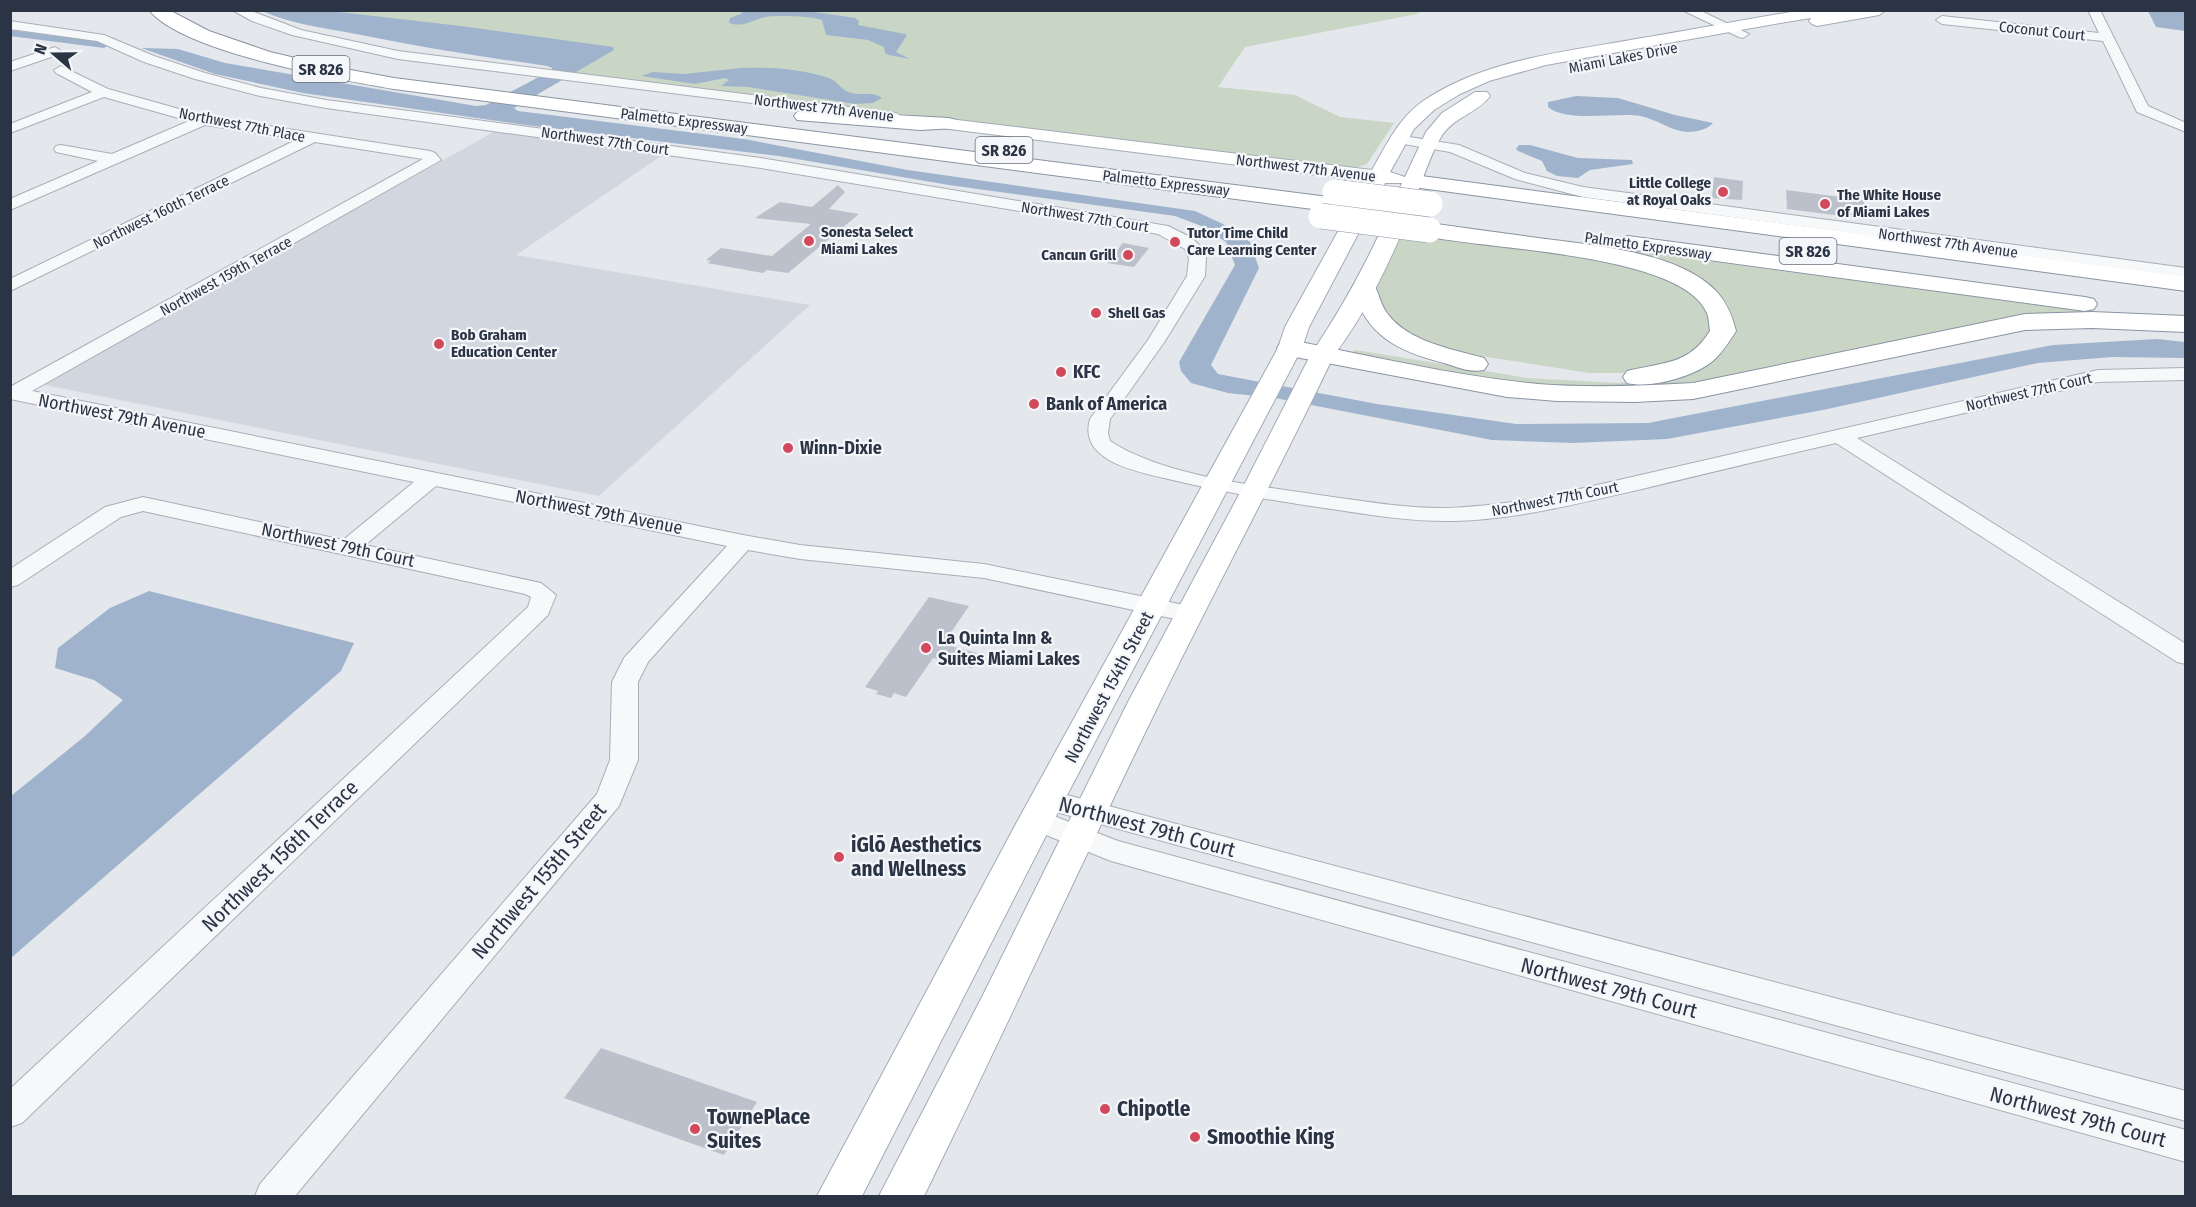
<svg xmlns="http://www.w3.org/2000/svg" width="2196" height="1207" font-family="'Fira Sans Condensed',sans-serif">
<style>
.built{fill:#d2d6de}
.green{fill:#c9d6c5}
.water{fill:#9fb4cc}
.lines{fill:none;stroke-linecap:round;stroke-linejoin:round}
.canal{fill:#9fb4cc;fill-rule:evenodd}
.building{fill:#bbc0ca}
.minor-casing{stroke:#a9aeb7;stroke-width:2}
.major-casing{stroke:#a3abb8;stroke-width:2}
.highway-casing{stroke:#8b94a3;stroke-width:2}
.minor{fill:#f7f8fa;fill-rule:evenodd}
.major{fill:#fff;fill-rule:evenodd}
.highway{fill:#fff;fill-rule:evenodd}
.highway-bridge-casing{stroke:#8b94a3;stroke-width:26;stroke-linecap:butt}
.highway-bridge{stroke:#fff;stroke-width:25}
.poi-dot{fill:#d1495b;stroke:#f4f6f9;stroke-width:2}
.labels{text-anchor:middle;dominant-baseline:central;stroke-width:4.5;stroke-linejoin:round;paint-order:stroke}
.far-street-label{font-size:15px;fill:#2b3445;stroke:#f4f6f9}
.far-poi-label{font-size:15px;font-weight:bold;fill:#2b3445;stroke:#f4f6f9;text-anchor:start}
.shield{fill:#f4f6f9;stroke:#676e7b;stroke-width:1.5}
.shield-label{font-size:16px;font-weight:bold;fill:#2b3445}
.poi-label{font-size:18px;font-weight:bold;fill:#2b3445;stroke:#f4f6f9;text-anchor:start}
.street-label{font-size:18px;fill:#2b3445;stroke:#f4f6f9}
.near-street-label{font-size:21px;fill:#2b3445;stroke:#f4f6f9}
.near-poi-label{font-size:21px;font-weight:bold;fill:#2b3445;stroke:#f4f6f9;text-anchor:start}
</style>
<rect width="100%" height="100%" fill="#e4e7ec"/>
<polygon class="built" points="494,132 664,154 516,255 810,305 599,496 40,384"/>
<g class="green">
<polygon points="320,11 1422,11 1417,14 1245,47 1218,87 1295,95 1340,117 1394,123 1367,164 1355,168 570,74 610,49"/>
<polygon points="1429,224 2112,315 1982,323 1691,385 1620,391 1478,379 1353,353 1354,350 1362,351 1527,378 1617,383 1639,381 1727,342 1688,279"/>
<polygon points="1403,231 1635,265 1691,292 1709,313 1711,335 1686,360 1629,373 1589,373 1449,351 1404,333 1376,306 1376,287"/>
</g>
<g class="water">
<polygon points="2181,10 2185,13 2185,31 2156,27 2148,11"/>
<path d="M262,11H330L461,26L613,47L614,50L514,108L518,111L744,139L908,170L1195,211L1223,224L1250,242L1259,268L1211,365L1218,374L1377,404L1516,424L1648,423L2053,345L2157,339L2185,342V358L2112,357L2038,363L1823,410L1667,439L1573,443L1492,440L1275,398L1228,393L1191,383L1181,371L1179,362L1235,265L1226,242L1199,225L1175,216L949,185L779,156L526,125L303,93L215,74L141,48L178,49L225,63L476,106L486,105L552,70V68L547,66C483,57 420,47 356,34C325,28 291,24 262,11Z"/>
<path d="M737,11L815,12L855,18L859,21L858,25L905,34L907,35L896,52L910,59L889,55L885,53L884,47L868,40L826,35L822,20C812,16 776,15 765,17C751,20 744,28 729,23L730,18L743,13Z"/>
<path d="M741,68C771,67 801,69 829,78C838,81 840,90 851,93C862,96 873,91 882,98L873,103L855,104L748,87L721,86L729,80L725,78L695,84L641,76L653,72L684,74Z"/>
<path d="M1576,96L1618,98L1675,115L1713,123C1708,129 1697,132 1688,132C1670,131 1657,119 1640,116C1616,112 1567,123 1548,107V102Z"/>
<polygon points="1519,145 1530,145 1578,158 1632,160 1633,164 1590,170 1578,178 1557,176 1547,171 1542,161 1518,151 1516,149"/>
<polygon points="149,591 354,643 341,671 11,958 11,796 85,736 123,700 94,680 55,668 58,648 110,608"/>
</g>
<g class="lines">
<polygon class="canal" points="10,30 104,42 109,45 104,48 10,36"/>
</g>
<g class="building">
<polygon points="1714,177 1743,181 1742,200 1712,198"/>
<polygon points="838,185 845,192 829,209 859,214 788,273 767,270 763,273 707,263 711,261 706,260 721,248 772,256 811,224 755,218 780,202 812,207"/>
<polygon points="1786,190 1864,200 1866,219 1787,209"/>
<polygon points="1123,243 1149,248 1134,267 1107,263"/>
<polygon points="929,597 969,606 943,644 981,654 972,668 933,658 906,697 894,693 891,698 876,694 878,691 865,687"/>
<polygon points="601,1048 636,1060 757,1102 724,1155 564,1098"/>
</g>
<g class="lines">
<g class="minor-casing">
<g id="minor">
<polygon points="232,10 249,10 301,30 398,51 896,113 903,117 896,121 398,59 292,35 252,21"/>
<polygon points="1682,10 1699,10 1749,34 1743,38 1739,37"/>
<polygon points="2088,10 2100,10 2148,106 2186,123 2186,132 2137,112 2103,41 1942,24 1936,20 1942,16 2099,33"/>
<path d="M10,21L104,35L154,56L205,73L261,88L326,100L761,158L1168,226L1192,238L1202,248L1206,258L1205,276L1165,341L1110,419L1108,433L1110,441C1165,477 1261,486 1326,496C1364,501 1402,508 1440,508C1473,508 1504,503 1536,499L2098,370L2186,368V380L2098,382L1857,438L2186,644V664L2177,662L1836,443C1771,458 1707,473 1642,489C1580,503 1519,519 1455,521C1416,522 1377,516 1338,510C1280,502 1222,492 1164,478C1135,471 1078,460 1090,419L1148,340L1187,276L1189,258L1185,249L1158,234L761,168L326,108L260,96L195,79L144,62L97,41L10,29Z"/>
<polygon points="55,47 61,51 60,54 10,71 10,62"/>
<polygon points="61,66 108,89 204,116 430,151 435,153 441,160 32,391 743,535 800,545 984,564 1189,606 1198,609 1201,614 1198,619 1189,622 984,578 800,559 748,550 648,662 638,682 638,760 619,806 295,1196 255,1196 260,1184 597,794 610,760 612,682 624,658 727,546 436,486 365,545 541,583 556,595 548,615 22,1123 10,1127 10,1089 528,607 531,597 525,594 143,511 121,517 18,585 10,587 10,569 105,507 143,497 343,540 414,482 10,399 10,387 423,159 315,142 10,291 10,279 298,139 205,125 10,210 10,199 98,161 56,152 54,149 56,146 61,145 112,154 189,121 104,97 10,133 10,124 92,92 56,73 54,70"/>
<polygon points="1397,135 1459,145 1525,173 1583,187 2186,268 2186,278 1583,197 1515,179 1450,152 1392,142 1390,139 1392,136"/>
<polygon points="1048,790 2186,1091 2186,1121 1038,807 1034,800 1038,793"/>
<polygon points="1036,809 1118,841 2186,1130 2186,1162 1111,861 1026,827 1022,820 1026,813"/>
</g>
</g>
<g class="major-casing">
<path id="major" d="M1803,10H1886L1879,15L1817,26L1812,24L1809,21L1811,18L1786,22L1546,65L1489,81L1460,94L1434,110L1414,129L1390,172L1405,177L1426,132L1442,113L1475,92H1487L1490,96C1478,113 1453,117 1441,137C1429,157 1420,187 1412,209C1391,259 1367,312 1334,355C1278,473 1216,587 1159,704C1079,868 1004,1033 924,1196H879L983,995L1128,702L1241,491L1311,354C1348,300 1377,243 1402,183H1385L1309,327L1302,348L1054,820L862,1196H817L1018,820L1278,348L1285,327L1366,181L949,129L943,128L940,124L943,120L949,119L1372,170C1387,144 1398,119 1423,101C1485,59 1565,52 1636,39C1692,30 1747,19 1803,10Z"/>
</g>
<g class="highway-casing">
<g id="highway">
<path d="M149,10H169L209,31L270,52L329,66L394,78L1328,197L1336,199L1339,204L1336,209L1328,211L394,89C341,80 182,52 149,10Z"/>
<polygon points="804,110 949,118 956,120 959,124 956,128 920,130 797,120 794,116 797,112"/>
<polygon points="1414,175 2186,277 2186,291 1406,186 1403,181 1406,176"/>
<path d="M1429,223C1465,228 1502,233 1538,238C1590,245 1678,251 1716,291C1727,303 1732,315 1736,331C1730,340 1724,350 1716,358C1698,376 1651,389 1627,383L1623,377L1627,371C1662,362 1688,366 1710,331C1709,325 1709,318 1707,313C1681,252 1481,250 1421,235L1418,230L1421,225Z"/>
<polygon points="1628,236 2085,297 2094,299 2097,304 2094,309 2085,311 1620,248 1616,243 1620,238"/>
<path d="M1364,281L1373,283C1379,292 1380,304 1387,313C1408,342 1452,349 1484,358L1488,364L1484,370C1470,373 1457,367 1444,363C1397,351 1367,336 1352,288L1355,283Z"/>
<path d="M2092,312L2186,316V332L2092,328L2025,330L1693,399L1635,402L1557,401L1507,397L1290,356L1281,354L1277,348L1281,342L1290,340C1372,356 1454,376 1538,384C1589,388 1641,386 1693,383L2025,314Z"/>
</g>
</g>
<use href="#minor" class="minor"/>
<use href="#major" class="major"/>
<use href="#highway" class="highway"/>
<g class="highway-bridge-casing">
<g id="highway-bridge">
<polyline points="1335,192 1430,204"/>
<polyline points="1321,216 1429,230"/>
</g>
</g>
<use href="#highway-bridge" class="highway-bridge"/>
</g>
<g class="poi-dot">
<circle cx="1723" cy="192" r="6"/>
<circle cx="1825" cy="204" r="6"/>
<circle cx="809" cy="241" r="6"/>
<circle cx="1175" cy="242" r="6"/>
<circle cx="1128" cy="255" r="6"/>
<circle cx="1096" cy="313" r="6"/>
<circle cx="439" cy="344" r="6"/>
<circle cx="1061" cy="372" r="6"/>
<circle cx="1034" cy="404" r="6"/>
<circle cx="788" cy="448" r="6"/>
<circle cx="926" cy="648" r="6"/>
<circle cx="839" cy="857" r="6"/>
<circle cx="1105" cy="1109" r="6"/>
<circle cx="695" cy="1129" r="6"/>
<circle cx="1195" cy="1137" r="6"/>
</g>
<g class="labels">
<g class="far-street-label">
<text transform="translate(2042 31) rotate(6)">Coconut Court</text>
<text transform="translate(1623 58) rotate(-11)">Miami Lakes Drive</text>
<text transform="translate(824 108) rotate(7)">Northwest 77th Avenue</text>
<text transform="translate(684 121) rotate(7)">Palmetto Expressway</text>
<text transform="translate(242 125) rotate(11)">Northwest 77th Place</text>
<text transform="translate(605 141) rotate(8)">Northwest 77th Court</text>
<text transform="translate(1306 168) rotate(7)">Northwest 77th Avenue</text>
<text transform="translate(1166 183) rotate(7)">Palmetto Expressway</text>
<text transform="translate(161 212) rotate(-26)">Northwest 160th Terrace</text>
<text transform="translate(1085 217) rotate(9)">Northwest 77th Court</text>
<text transform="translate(1948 243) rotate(8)">Northwest 77th Avenue</text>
<text transform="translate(1648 246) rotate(8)">Palmetto Expressway</text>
<text transform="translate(226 276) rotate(-29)">Northwest 159th Terrace</text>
<text transform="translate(2029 392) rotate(-13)">Northwest 77th Court</text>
<text transform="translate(1555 499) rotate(-11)">Northwest 77th Court</text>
</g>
<g class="far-poi-label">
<text x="1711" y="183" text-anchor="end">Little College<tspan x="1711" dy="17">at Royal Oaks</tspan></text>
<text x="1837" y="195">The White House<tspan x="1837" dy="17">of Miami Lakes</tspan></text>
<text x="821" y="232">Sonesta Select<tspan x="821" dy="17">Miami Lakes</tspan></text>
<text x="1187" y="233">Tutor Time Child<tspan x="1187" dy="17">Care Learning Center</tspan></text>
<text x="1116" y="255" text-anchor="end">Cancun Grill</text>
<text x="1108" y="313">Shell Gas</text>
<text x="451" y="335">Bob Graham<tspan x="451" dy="17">Education Center</tspan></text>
</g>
<g class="shield">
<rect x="292.5" y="56" width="57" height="26" rx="4.5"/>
<rect x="975.5" y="137" width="57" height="26" rx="4.5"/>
<rect x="1779.5" y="238" width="57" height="26" rx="4.5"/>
</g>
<g class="shield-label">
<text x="321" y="69">SR 826</text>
<text x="1004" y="150">SR 826</text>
<text x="1808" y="251">SR 826</text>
</g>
<g class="poi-label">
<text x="1073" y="372">KFC</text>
<text x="1046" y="404">Bank of America</text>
<text x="800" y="448">Winn-Dixie</text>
<text x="938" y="638">La Quinta Inn &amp;<tspan x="938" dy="21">Suites Miami Lakes</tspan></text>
</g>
<g class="street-label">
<text transform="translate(122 416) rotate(11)">Northwest 79th Avenue</text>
<text transform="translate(599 512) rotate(11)">Northwest 79th Avenue</text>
<text transform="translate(338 545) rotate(12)">Northwest 79th Court</text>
<text transform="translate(1109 687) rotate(-62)">Northwest 154th Street</text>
</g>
<g class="near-street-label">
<text transform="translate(1147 827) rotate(15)">Northwest 79th Court</text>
<text transform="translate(280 856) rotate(-44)">Northwest 156th Terrace</text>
<text transform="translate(539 881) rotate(-50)">Northwest 155th Street</text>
<text transform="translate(1609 988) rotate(15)">Northwest 79th Court</text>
<text transform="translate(2078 1117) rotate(15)">Northwest 79th Court</text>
</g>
<g class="near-poi-label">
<text x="851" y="845">iGlō Aesthetics<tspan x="851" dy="24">and Wellness</tspan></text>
<text x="1117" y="1109">Chipotle</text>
<text x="707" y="1117">TownePlace<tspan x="707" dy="24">Suites</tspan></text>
<text x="1207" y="1137">Smoothie King</text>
</g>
</g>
<rect width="2196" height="1207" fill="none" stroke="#2b3445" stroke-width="24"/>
<g transform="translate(54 54) rotate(290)" stroke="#f4f6f9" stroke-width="4.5" paint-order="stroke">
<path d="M0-4.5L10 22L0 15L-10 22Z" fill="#2b3445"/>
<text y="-9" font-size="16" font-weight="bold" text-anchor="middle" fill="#2b3445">N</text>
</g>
</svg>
